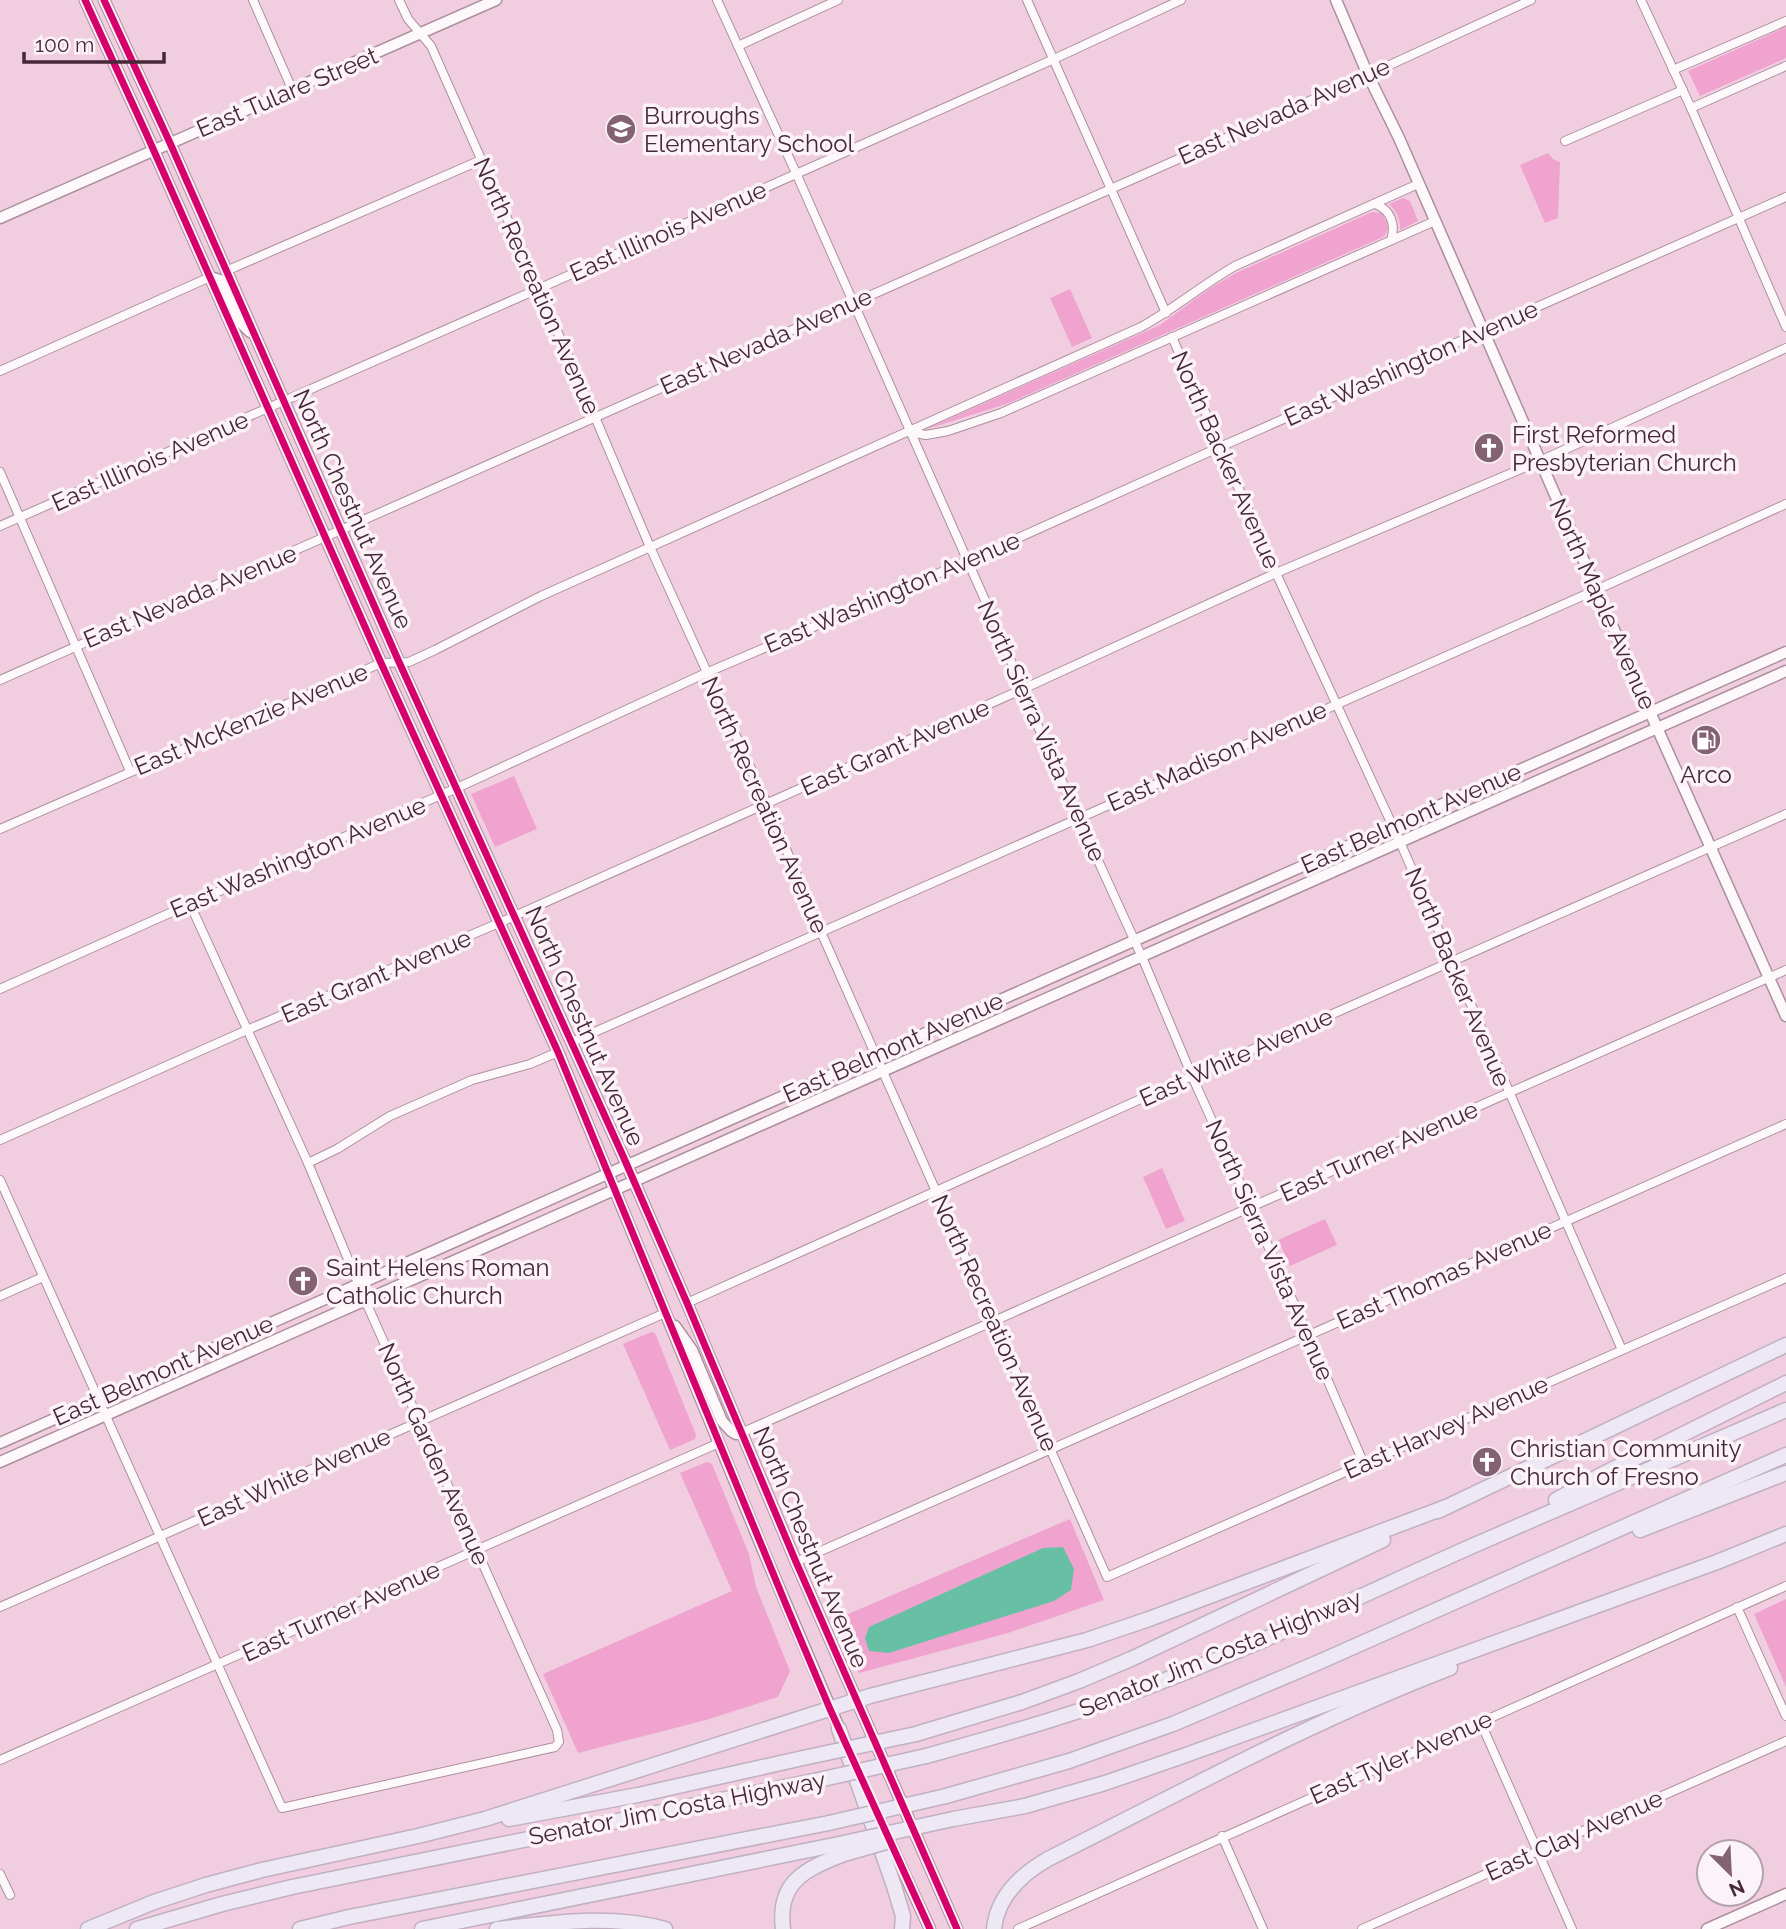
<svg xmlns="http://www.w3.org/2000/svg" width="1786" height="1929" font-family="Raleway,sans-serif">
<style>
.green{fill:#f1a3d0}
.water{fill:#68c0a4}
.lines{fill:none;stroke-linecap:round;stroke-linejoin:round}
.street-casing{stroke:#ac8f9f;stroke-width:10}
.secondary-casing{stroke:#ac8f9f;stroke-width:13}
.highway-casing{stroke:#c1b0c2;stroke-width:17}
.street{stroke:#fdf8fa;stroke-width:8}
.secondary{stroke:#fdf8fa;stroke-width:10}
.highway{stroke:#ede8f3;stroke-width:14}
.highway-bridge-casing{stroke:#c1b0c2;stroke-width:17;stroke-linecap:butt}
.highway-bridge{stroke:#ede8f3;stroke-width:14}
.cycleway-casing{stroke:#fcf3f8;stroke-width:11}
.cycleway{stroke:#d6006c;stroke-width:7}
.labels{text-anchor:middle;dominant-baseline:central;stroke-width:7;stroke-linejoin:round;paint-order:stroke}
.street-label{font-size:24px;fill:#462839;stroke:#fcf3f8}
.poi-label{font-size:24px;fill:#462839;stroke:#fcf3f8;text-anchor:start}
</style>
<rect width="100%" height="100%" fill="#f0cee0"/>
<g class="green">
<polygon points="1786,27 1786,58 1700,96 1688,71"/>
<polygon points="1548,153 1553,159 1560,162 1558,218 1545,223 1520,165"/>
<path d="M1403,198L1410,201L1418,221L1400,230C1401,220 1396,210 1389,204Z"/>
<path d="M1372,212L1381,213C1387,221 1391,229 1383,237L1009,403L924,430L1160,325L1209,289L1236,273Z"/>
<polygon points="1070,289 1092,338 1072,347 1050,298"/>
<polygon points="514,776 537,829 495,847 471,794"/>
<polygon points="1162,1168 1185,1221 1166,1229 1143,1177"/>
<polygon points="1325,1219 1337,1245 1290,1266 1278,1240"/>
<polygon points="651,1332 655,1333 696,1435 695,1439 670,1450 623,1344"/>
<polygon points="707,1462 712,1464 749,1554 756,1587 790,1671 778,1697 706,1720 578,1753 543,1674 732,1591 680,1473"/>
<polygon points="1070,1519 1104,1600 1008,1633 859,1673 834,1620"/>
<polygon points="1786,1599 1786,1687 1754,1614"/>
</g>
<polygon class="water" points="1063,1547 1074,1569 1071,1590 1054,1601 889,1653 869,1651 865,1638 869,1627 1043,1548"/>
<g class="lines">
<g class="street-casing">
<g id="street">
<polyline points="253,0 292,89"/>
<polyline points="399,0 408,19 431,46 595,417 650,547 767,804 821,932 1107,1577 1786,1278"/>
<polyline points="717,0 796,173 996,625 1050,755 1142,957 1192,1076 1308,1335 1364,1464"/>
<polyline points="1027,0 1166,313"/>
<polyline points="1641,0 1691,108 1786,327"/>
<polyline points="738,46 838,0"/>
<polyline points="1673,70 1786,21"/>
<polyline points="1691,108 1786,66"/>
<polyline points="1565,141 1683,90"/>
<path d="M1375,204C1391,210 1396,224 1391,240"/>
<polyline points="226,271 481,160"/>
<polyline points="1172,337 1276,573 1400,842 1622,1350"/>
<polyline points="0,371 210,277"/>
<polyline points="910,432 926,435 948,431 1001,413 1435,221"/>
<polyline points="0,472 130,771"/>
<polyline points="0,526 538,289 1054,59 1181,0"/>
<polyline points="0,680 325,537 1368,75 1531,0"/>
<path d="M0,829L381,663L409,662L435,650L541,596L1141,327C1174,309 1202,285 1235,266L1418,184"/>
<polyline points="0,989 190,904 457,788 706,673 967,561 1220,447 1786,197"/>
<polyline points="572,1042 1596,590 1786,504"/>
<polyline points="0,1140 247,1030 499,923 1023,689 1276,573 1540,461 1786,348"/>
<polyline points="308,1163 337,1149 390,1116 472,1080 530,1064 558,1052"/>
<polyline points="0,1180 282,1808 555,1747 559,1742 557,1730 365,1300 308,1163 190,904"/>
<polyline points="0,1296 43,1277"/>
<polyline points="687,1303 1192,1076 1786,814"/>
<polyline points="741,1433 1786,970"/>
<polyline points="796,1562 1786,1124"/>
<polyline points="0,1607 665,1313"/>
<polyline points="1737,1607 1786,1716"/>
<polyline points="1480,1721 1572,1929"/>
<polyline points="0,1760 719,1443"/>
<polyline points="1222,1836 1263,1929"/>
<polyline points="0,1874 10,1895"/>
<polyline points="1018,1929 1786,1586"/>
<polyline points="1362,1929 1786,1741"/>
</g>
</g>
<g class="secondary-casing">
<g id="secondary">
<polyline points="85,0 146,133 381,663 558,1052 763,1550 842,1735"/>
<polyline points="104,0 170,143 399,662 623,1156 687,1303 796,1562 957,1929"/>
<polyline points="1336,0 1368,75 1399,138 1650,712 1786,1016"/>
<polyline points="0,218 496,0"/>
<polyline points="210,277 220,280 241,323 250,332"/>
<polyline points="675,1326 692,1350 722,1421 731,1431 736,1434 741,1433"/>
<polyline points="0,1443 1786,652"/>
<polyline points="0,1462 1786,671"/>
<polyline points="874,1808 930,1929"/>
<polyline points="1707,1929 1786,1894"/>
</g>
</g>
<g class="highway-casing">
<g id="highway">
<polyline points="1556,1500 1605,1473 1786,1383"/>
<polyline points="1438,1511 1786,1345"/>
<polyline points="1640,1530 1786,1473"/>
<polyline points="839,1729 894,1886 903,1916 902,1929"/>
<polyline points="916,1734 1022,1702 1079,1681 1131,1659 1383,1540"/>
<path d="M926,1756C1010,1733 1093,1709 1173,1677C1274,1638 1371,1591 1470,1547C1575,1501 1681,1456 1786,1410"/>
<polyline points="946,1796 1069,1761 1173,1724 1317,1663 1786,1455"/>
<polyline points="509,1819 638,1795 803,1758"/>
<polyline points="953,1819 1025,1806 1105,1783 1186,1755 1717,1562 1786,1534"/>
<polyline points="88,1929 154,1902 206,1885 262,1870 418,1836 485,1819 870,1696 1087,1640 1149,1619 1446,1507"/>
<polyline points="137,1929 222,1904 292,1887 814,1781"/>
<polyline points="300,1929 349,1917 829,1823"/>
<polyline points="422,1929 839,1844"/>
<path d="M497,1929C553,1923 610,1914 665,1929"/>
<path d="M783,1929C777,1882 805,1869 844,1854"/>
<path d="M994,1929C997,1897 1022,1874 1048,1859C1180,1793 1312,1721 1450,1668"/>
</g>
</g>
<use href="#street" class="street"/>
<use href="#secondary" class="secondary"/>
<use href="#highway" class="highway"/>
<g class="highway-bridge-casing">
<g id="highway-bridge">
<polyline points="803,1758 916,1734"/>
<polyline points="814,1781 926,1756"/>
<polyline points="829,1823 946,1796"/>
<polyline points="839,1844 953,1819"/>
<polyline points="844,1854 886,1842"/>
</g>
</g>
<use href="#highway-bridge" class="highway-bridge"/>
<g class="cycleway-casing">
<g id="cycleway">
<polyline points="85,0 146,133 381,663 558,1052 789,1612 830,1709 930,1929"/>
<polyline points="104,0 170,143 399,662 623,1156 687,1303 796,1562 957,1929"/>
</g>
</g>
<use href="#cycleway" class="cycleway"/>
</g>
<defs>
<g id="school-disc" transform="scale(1.575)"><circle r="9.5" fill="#826273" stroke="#fcf3f8"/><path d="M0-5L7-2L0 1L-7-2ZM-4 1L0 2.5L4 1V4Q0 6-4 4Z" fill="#fff"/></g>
<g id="church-disc" transform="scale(1.575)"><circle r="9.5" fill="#826273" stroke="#fcf3f8"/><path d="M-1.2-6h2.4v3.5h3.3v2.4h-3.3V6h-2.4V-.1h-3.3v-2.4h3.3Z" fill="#fff"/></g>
<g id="fuel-disc" transform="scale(1.575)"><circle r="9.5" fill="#826273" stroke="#fcf3f8"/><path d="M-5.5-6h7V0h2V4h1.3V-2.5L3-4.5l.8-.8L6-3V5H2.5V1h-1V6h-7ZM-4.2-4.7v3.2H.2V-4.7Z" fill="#fff"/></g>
</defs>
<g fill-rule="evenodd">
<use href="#school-disc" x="621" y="129"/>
<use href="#church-disc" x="1489" y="448"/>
<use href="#fuel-disc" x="1706" y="740"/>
<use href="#church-disc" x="303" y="1281"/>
<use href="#church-disc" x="1487" y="1462"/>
</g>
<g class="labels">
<g class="street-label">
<text transform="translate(287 92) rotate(-23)">East Tulare Street</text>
<text transform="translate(1284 111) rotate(-24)">East Nevada Avenue</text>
<text transform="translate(668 231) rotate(-24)">East Illinois Avenue</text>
<text transform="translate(537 286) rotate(66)">North Recreation Avenue</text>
<text transform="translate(766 341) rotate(-24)">East Nevada Avenue</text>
<text transform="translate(1411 363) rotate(-24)">East Washington Avenue</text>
<text transform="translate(1226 460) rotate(66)">North Backer Avenue</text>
<text transform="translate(150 461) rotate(-24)">East Illinois Avenue</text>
<text transform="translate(353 509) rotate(66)">North Chestnut Avenue</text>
<text transform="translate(892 592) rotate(-23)">East Washington Avenue</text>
<text transform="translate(190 596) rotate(-23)">East Nevada Avenue</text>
<text transform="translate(1603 604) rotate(66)">North Maple Avenue</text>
<text transform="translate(251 719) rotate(-23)">East McKenzie Avenue</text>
<text transform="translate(1042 731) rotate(66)">North Sierra Vista Avenue</text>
<text transform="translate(895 747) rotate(-24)">East Grant Avenue</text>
<text transform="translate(1217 756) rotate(-24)">East Madison Avenue</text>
<text transform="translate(765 805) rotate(66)">North Recreation Avenue</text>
<text transform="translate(1411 818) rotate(-24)">East Belmont Avenue</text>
<text transform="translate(298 857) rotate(-23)">East Washington Avenue</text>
<text transform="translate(376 976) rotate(-23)">East Grant Avenue</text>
<text transform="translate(1458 977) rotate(67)">North Backer Avenue</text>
<text transform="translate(585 1026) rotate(66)">North Chestnut Avenue</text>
<text transform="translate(893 1047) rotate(-24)">East Belmont Avenue</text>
<text transform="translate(1236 1057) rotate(-24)">East White Avenue</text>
<text transform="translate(1379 1151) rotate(-24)">East Turner Avenue</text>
<text transform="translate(1270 1250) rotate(66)">North Sierra Vista Avenue</text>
<text transform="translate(1444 1275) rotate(-24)">East Thomas Avenue</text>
<text transform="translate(995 1323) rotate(66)">North Recreation Avenue</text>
<text transform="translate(163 1370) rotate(-24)">East Belmont Avenue</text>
<text transform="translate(1446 1427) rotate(-24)">East Harvey Avenue</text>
<text transform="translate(434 1454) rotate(66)">North Garden Avenue</text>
<text transform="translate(294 1477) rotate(-24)">East White Avenue</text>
<text transform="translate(811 1547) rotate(67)">North Chestnut Avenue</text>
<text transform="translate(341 1611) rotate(-24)">East Turner Avenue</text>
<text transform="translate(1220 1653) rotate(-22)">Senator Jim Costa Highway</text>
<text transform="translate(1401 1757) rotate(-24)">East Tyler Avenue</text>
<text transform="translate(677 1808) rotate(-11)">Senator Jim Costa Highway</text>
<text transform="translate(1574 1835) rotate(-24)">East Clay Avenue</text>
</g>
<g class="poi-label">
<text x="644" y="115">Burroughs<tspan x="644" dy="28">Elementary School</tspan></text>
<text x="1512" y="434">First Reformed<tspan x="1512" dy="28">Presbyterian Church</tspan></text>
<text x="1706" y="774" text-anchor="middle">Arco</text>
<text x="326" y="1267">Saint Helens Roman<tspan x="326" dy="28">Catholic Church</tspan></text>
<text x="1510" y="1448">Christian Community<tspan x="1510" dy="28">Church of Fresno</tspan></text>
</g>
</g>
<g transform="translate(1730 1873) rotate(156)"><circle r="33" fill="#fcf3f8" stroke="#b3a2ac" stroke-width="2"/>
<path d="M0-5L12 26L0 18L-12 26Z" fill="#826273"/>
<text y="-10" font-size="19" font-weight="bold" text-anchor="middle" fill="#462839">N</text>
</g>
<path d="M24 52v10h140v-10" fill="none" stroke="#462839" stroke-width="3.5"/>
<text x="35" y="52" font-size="21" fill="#462839" stroke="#fcf3f8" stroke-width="5" paint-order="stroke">100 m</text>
</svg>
